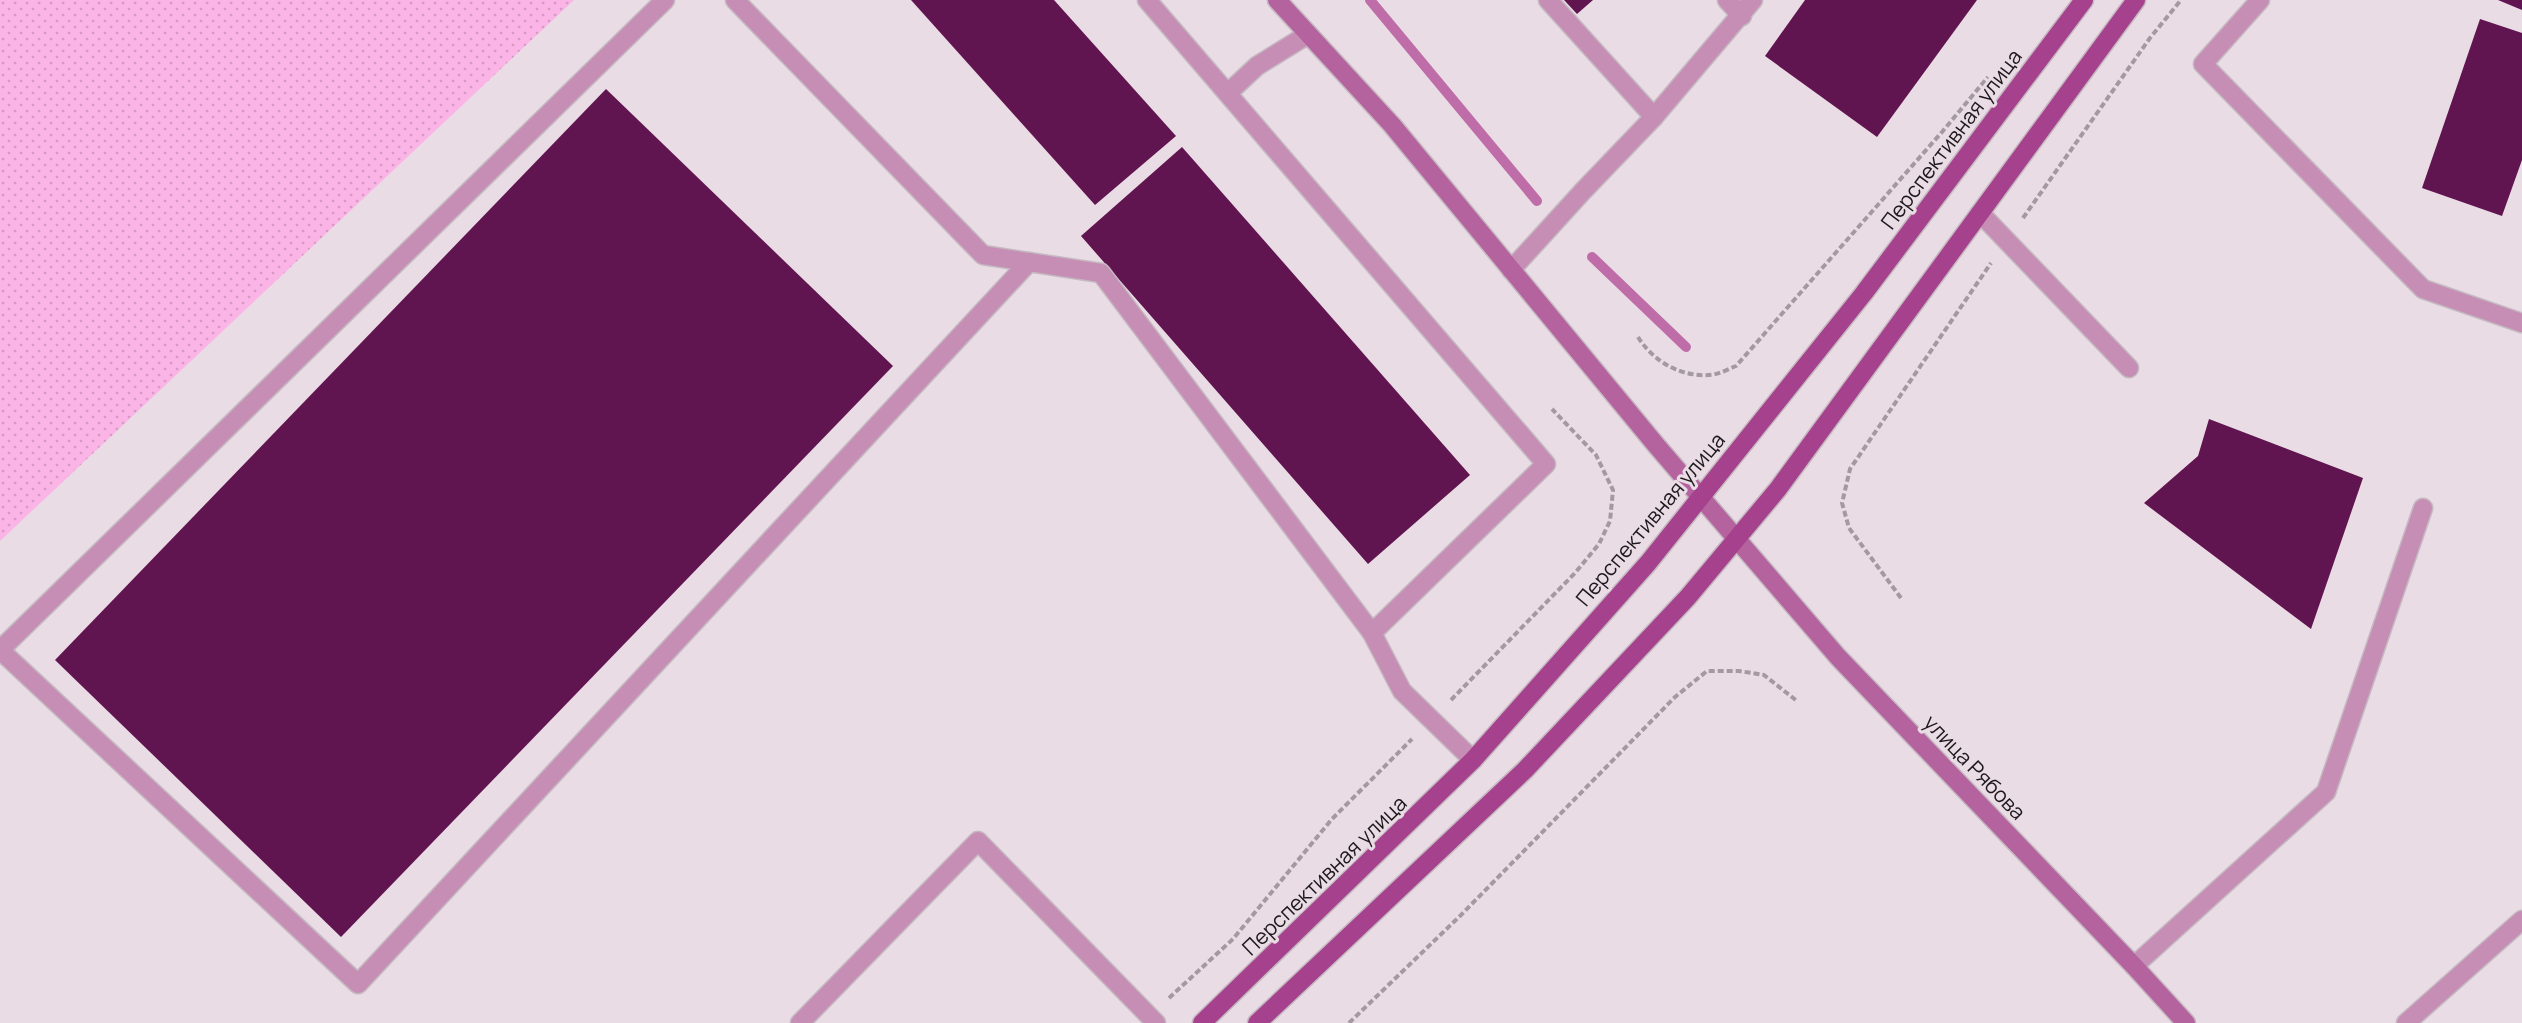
<svg xmlns="http://www.w3.org/2000/svg" width="2522" height="1023" font-family="Manrope,sans-serif">
<style>
.grass{fill:url(#grass-dots)}
.lines{fill:none;stroke-linecap:round;stroke-linejoin:round}
.stream{stroke:#bf6da9;stroke-width:10}
.building{fill:#601450}
.lane-casing{stroke:#c5b9c1;stroke-width:21}
.secondary-casing{stroke:#c5b9c1;stroke-width:21}
.primary-casing{stroke:#c5b9c1;stroke-width:21}
.path{stroke:#a499a0;stroke-width:4;stroke-dasharray:6 3;stroke-linecap:butt}
.lane{stroke:#c68eb5;stroke-width:18}
.secondary{stroke:#b4639f;stroke-width:18}
.primary{stroke:#a6418e;stroke-width:18}
.labels{text-anchor:middle;dominant-baseline:central;stroke-width:6;stroke-linejoin:round;paint-order:stroke}
.street-label{font-size:21px;fill:#1d181c;stroke:#eadce5}
</style>
<defs>
<pattern id="grass-dots" width="8" height="8" patternUnits="userSpaceOnUse" patternTransform="scale(1.5)"><rect width="8" height="8" fill="#fbb4e6"/><path d="M2 2h.1M6 6h.1" fill="none" stroke="#d79ac5" stroke-width="1.8" stroke-linecap="round"/></pattern>
</defs>
<rect width="100%" height="100%" fill="#eadce5"/>
<polygon class="grass" points="0,0 574,0 0,541"/>
<g class="lines">
<g class="stream">
<polyline points="1370,0 1537,201"/>
<polyline points="1592,257 1686,347"/>
</g>
</g>
<g class="building">
<polygon points="911,0 1054,0 1176,136 1095,205"/>
<polygon points="1564,0 1593,0 1577,14"/>
<polygon points="1805,0 1977,0 1877,137 1765,56"/>
<polygon points="2498,0 2522,0 2522,10"/>
<polygon points="2480,19 2522,33 2522,160 2502,216 2422,188"/>
<polygon points="606,89 893,366 341,937 55,660"/>
<polygon points="1182,147 1470,475 1368,564 1081,236"/>
<polygon points="2209,419 2363,478 2311,629 2144,503 2198,456"/>
</g>
<g class="lines">
<g class="lane-casing">
<g id="lane">
<polyline points="735,0 983,255 1101,273 1372,633"/>
<polyline points="1147,0 1546,464 1372,633 1402,691 1473,760"/>
<polyline points="1548,0 1654,117"/>
<polyline points="1727,0 1742,16"/>
<polyline points="2260,0 2203,64 2423,289 2522,323"/>
<polyline points="1228,93 1257,66 1307,35"/>
<polyline points="1980,213 2129,368"/>
<polyline points="1511,270 1583,191 1654,117 1753,0"/>
<polyline points="0,650 358,984 1029,262"/>
<polyline points="0,650 665,0"/>
<polyline points="2134,966 2326,792 2423,508"/>
<polyline points="800,1023 978,841 1156,1023"/>
<polyline points="2406,1023 2522,920"/>
</g>
</g>
<g class="secondary-casing">
<polyline id="secondary" points="1277,0 1392,125 1656,445 1838,657 2134,966 2186,1023"/>
</g>
<g class="primary-casing">
<g id="primary">
<polyline points="1202,1023 1473,760 1648,563 1864,293 2084,0"/>
<polyline points="1257,1023 1525,770 1688,597 1778,489 2136,0"/>
</g>
</g>
<g class="path">
<polyline points="2023,218 2150,38 2181,0"/>
<path d="M1638,337C1653,361 1680,377 1709,375C1718,375 1728,369 1736,366L1942,132L1988,77"/>
<polyline points="1901,598 1849,528 1842,503 1850,469 1991,263"/>
<polyline points="1451,700 1575,573 1599,544 1610,521 1613,490 1596,455 1552,409"/>
<polyline points="1169,998 1233,939 1332,819 1412,739"/>
<polyline points="1349,1023 1460,916 1675,697 1707,671 1739,671 1764,675 1797,701"/>
</g>
<use href="#lane" class="lane"/>
<use href="#secondary" class="secondary"/>
<use href="#primary" class="primary"/>
</g>
<g class="labels">
<g class="street-label">
<text transform="translate(1951 139) rotate(-53)">Перспективная улица</text>
<text transform="translate(1650 519) rotate(-50)">Перспективная улица</text>
<text transform="translate(1975 767) rotate(46)">улица Рябова</text>
<text transform="translate(1324 875) rotate(-44)">Перспективная улица</text>
</g>
</g>
</svg>
